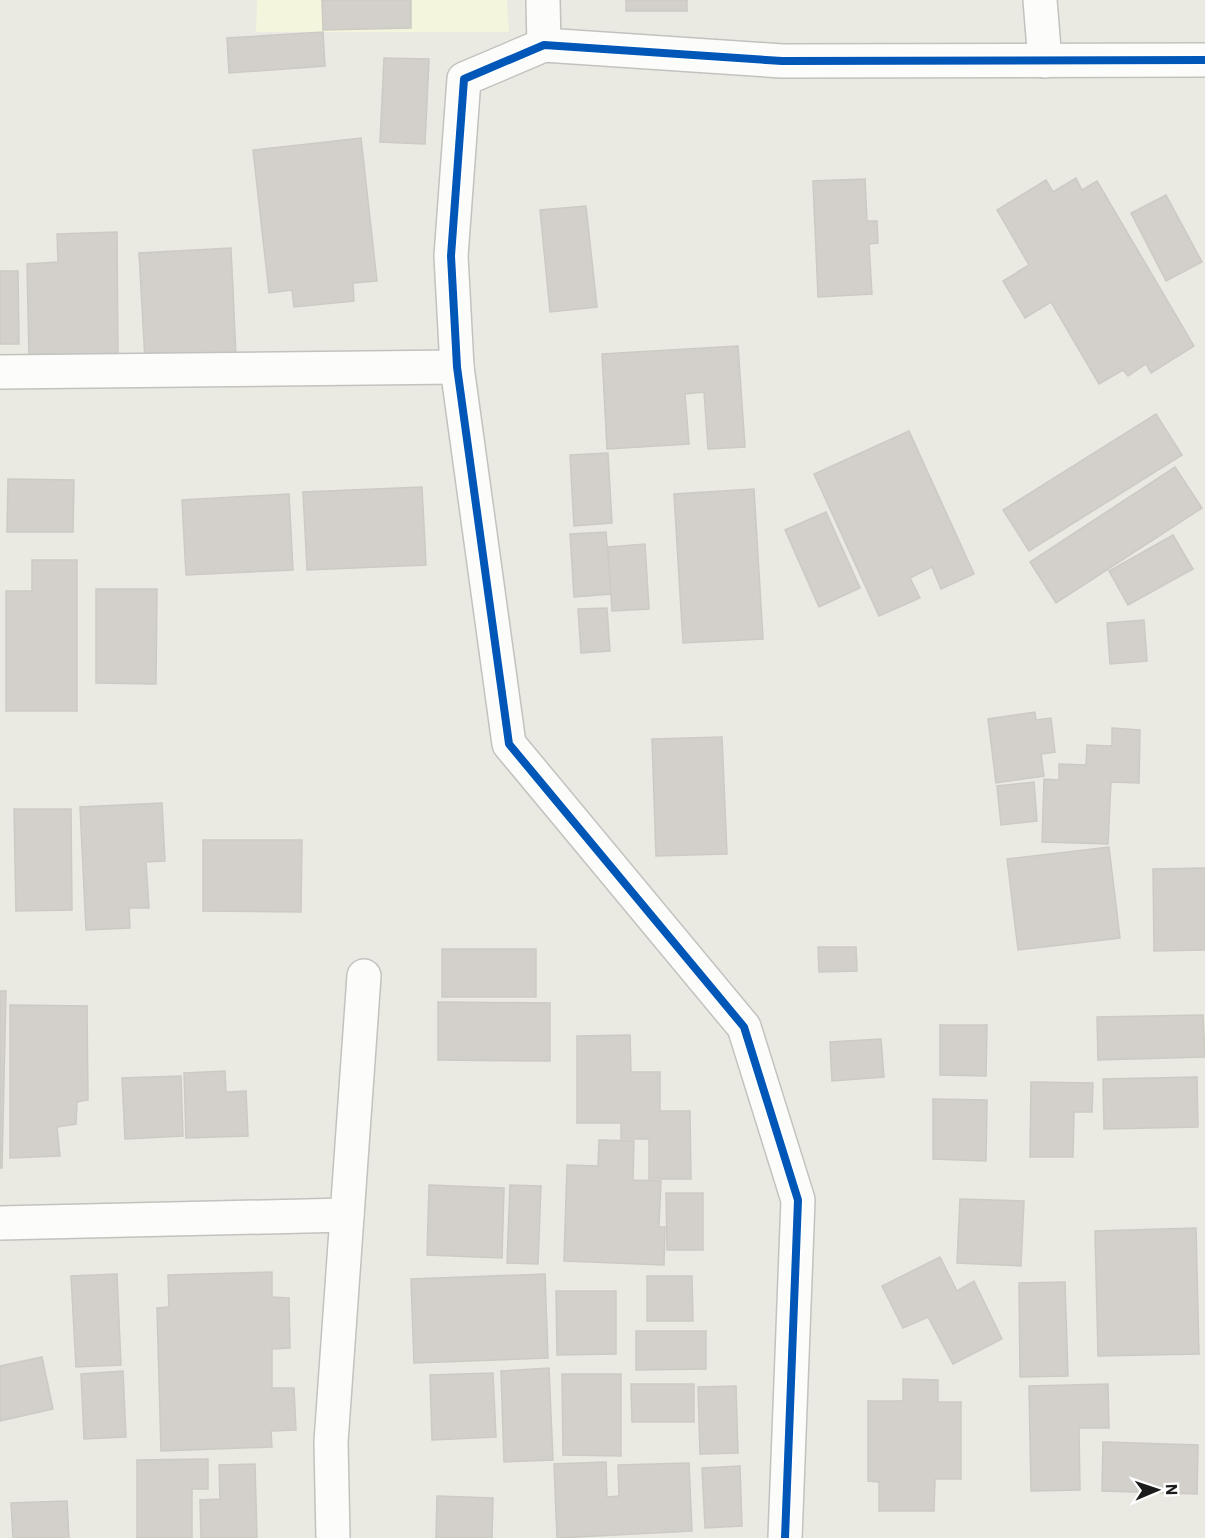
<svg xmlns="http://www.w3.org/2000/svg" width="1205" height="1538" font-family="'IBM Plex Sans',sans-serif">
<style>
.education{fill:#f3f5dc}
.building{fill:#d3d0cb;stroke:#cdcac3;stroke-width:1.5}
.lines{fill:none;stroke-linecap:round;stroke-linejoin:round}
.minor-casing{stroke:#c2c2bf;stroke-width:36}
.minor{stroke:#fcfcfb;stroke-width:33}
.cycleway-casing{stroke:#fff;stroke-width:11}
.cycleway{stroke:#0057b8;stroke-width:8}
</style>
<rect width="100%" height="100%" fill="#eae9e2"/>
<polygon class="education" points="257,0 507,0 509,32 256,32"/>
<g class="building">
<polygon points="322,0 411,0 411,28 323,30"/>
<rect x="626" y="0" width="61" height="11"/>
<polygon points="323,32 325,66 229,73 227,38"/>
<polygon points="384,58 429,59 425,144 380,142"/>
<polygon points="361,138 377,281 353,283 354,301 294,307 292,290 269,293 253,150"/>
<polygon points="1076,178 1082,190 1097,181 1194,346 1151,373 1146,364 1128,376 1123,370 1099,384 1051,302 1025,318 1003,281 1029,265 997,210 1046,180 1053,192"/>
<polygon points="865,179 867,221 877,221 878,243 869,244 872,294 818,297 813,181"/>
<polygon points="1166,195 1202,262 1166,281 1131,213"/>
<polygon points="586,206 597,307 550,312 540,210"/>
<polygon points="117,232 118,356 29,357 27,264 58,262 57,234"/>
<polygon points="231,248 236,356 145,360 139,253"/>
<polygon points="0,271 18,271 19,344 0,344"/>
<polygon points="738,346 745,447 708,449 704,392 685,394 689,444 607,449 602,354"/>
<polygon points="1156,414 1182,455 1029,551 1003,510"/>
<polygon points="909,431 974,574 941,589 932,567 910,578 920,598 879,616 814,474"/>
<polygon points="608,453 612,523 574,526 570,455"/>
<polygon points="1175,467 1202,508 1056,603 1030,562"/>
<polygon points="8,479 74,480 73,532 7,532"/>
<polygon points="422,487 426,565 307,570 303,492"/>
<polygon points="754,489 763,639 683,643 674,494"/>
<polygon points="289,494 293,570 186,575 182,500"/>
<polygon points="826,512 860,588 819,607 785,530"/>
<polygon points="606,532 611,594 574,597 570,534"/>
<polygon points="1173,535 1193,569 1128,605 1109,571"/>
<polygon points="645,544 649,609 612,611 608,547"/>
<polygon points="32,560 77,560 77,711 6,711 6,591 32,591"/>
<polygon points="96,589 157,589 156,684 96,683"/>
<polygon points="607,608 610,651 581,653 578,609"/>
<polygon points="1144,620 1147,661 1110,664 1107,623"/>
<polygon points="1035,712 1036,720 1051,718 1055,752 1041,754 1044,776 996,783 988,719"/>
<polygon points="1112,728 1140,730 1139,783 1111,782 1108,844 1042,842 1044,779 1059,780 1059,764 1086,765 1087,745 1112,746"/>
<polygon points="722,737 727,854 656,856 652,739"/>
<polygon points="1034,782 1037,821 1001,825 997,786"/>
<polygon points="162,803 165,861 146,862 149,908 129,908 130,928 86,930 80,807"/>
<polygon points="14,809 71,809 72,910 16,911"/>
<polygon points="203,840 302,840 301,912 203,911"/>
<polygon points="1109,847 1120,938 1018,950 1007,859"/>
<polygon points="1205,868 1205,950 1154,951 1153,869"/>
<polygon points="818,947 856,947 857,971 819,972"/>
<rect x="442" y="949" width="94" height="48"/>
<polygon points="0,991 6,991 2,1168 0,1168"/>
<polygon points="438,1002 550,1003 550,1061 438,1060"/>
<polygon points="10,1005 87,1006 88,1100 77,1102 76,1124 57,1127 60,1156 10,1158"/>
<polygon points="1203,1015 1205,1057 1098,1060 1097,1017"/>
<polygon points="940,1025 987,1025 986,1076 940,1075"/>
<polygon points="630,1035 631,1072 660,1072 660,1111 690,1111 691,1179 649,1179 649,1139 621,1139 621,1123 577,1123 577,1036"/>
<polygon points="881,1039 884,1077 832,1081 830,1042"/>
<polygon points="225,1071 226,1092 246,1091 248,1136 186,1138 184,1073"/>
<polygon points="181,1076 183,1136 125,1139 122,1078"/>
<polygon points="1197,1077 1198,1127 1104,1129 1103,1079"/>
<polygon points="1031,1082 1093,1083 1092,1112 1074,1112 1073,1157 1030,1157"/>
<polygon points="933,1099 987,1100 986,1161 933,1159"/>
<polygon points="599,1140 634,1141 633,1180 661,1181 659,1227 665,1227 664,1265 564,1261 567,1165 598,1166"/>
<polygon points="429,1185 504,1188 502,1258 427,1255"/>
<polygon points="510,1185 541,1186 538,1264 507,1263"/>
<polygon points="666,1193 703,1193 703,1250 667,1250"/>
<polygon points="960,1199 1024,1201 1021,1266 957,1263"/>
<polygon points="1196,1228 1199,1354 1098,1356 1095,1231"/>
<polygon points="940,1257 957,1291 974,1281 1002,1339 953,1364 928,1317 903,1328 882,1286"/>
<polygon points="272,1272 272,1297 289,1298 290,1348 272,1349 272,1388 294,1388 296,1430 271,1431 272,1447 161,1451 157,1308 169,1307 168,1275"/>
<polygon points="117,1274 121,1365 76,1367 71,1276"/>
<polygon points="545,1274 548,1358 414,1363 411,1279"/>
<polygon points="647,1276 692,1276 693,1321 647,1321"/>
<polygon points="1065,1282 1068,1376 1020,1377 1019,1283"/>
<polygon points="556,1291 616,1291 616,1354 557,1355"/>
<polygon points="636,1331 706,1331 706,1369 636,1370"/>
<polygon points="42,1357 53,1409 0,1421 0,1366"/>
<polygon points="549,1368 553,1460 504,1462 501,1371"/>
<polygon points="123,1371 126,1437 84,1439 81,1374"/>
<polygon points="493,1373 496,1437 432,1440 430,1375"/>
<polygon points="562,1374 621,1374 621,1456 563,1455"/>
<polygon points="903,1379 938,1380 938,1402 961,1402 961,1479 935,1479 934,1511 879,1511 879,1482 868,1481 868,1401 903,1401"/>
<polygon points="631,1384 694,1384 694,1422 632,1422"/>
<polygon points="1108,1384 1109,1428 1079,1428 1080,1490 1031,1491 1029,1386"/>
<polygon points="736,1386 738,1453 700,1454 698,1387"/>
<polygon points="1103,1442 1198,1445 1197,1494 1102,1491"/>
<polygon points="208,1459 208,1489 192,1489 192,1538 137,1538 137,1460"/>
<polygon points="606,1462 607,1497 619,1496 618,1465 689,1463 692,1531 557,1538 554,1464"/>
<polygon points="255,1464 257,1538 201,1538 200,1500 220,1499 219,1465"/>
<polygon points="740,1466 742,1526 705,1528 702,1468"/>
<polygon points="437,1496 493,1498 492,1538 436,1538"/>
<polygon points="67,1501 69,1538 13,1538 11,1503"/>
</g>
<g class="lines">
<g class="minor-casing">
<g id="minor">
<polyline points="543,0 544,45"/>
<polyline points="1040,0 1045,61"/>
<polyline points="0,372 457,367"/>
<polyline points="0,1223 347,1215"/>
<polyline points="333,1538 331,1442 364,976"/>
<polyline points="785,1538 798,1200 744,1027 509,744 457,367 451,256 464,79 544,45 782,61 1205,60"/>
</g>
</g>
<use href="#minor" class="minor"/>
<g class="cycleway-casing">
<polyline id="cycleway" points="785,1538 798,1200 744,1027 509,744 457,367 451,256 464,79 544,45 782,61 1205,60"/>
</g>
<use href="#cycleway" class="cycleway"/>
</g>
<g transform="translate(1157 1490) rotate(88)" stroke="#ffffff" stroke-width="4.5" paint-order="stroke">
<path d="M0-4.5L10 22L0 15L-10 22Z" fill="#1b1b1b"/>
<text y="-9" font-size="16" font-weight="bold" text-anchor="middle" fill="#1b1b1b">N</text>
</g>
</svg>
